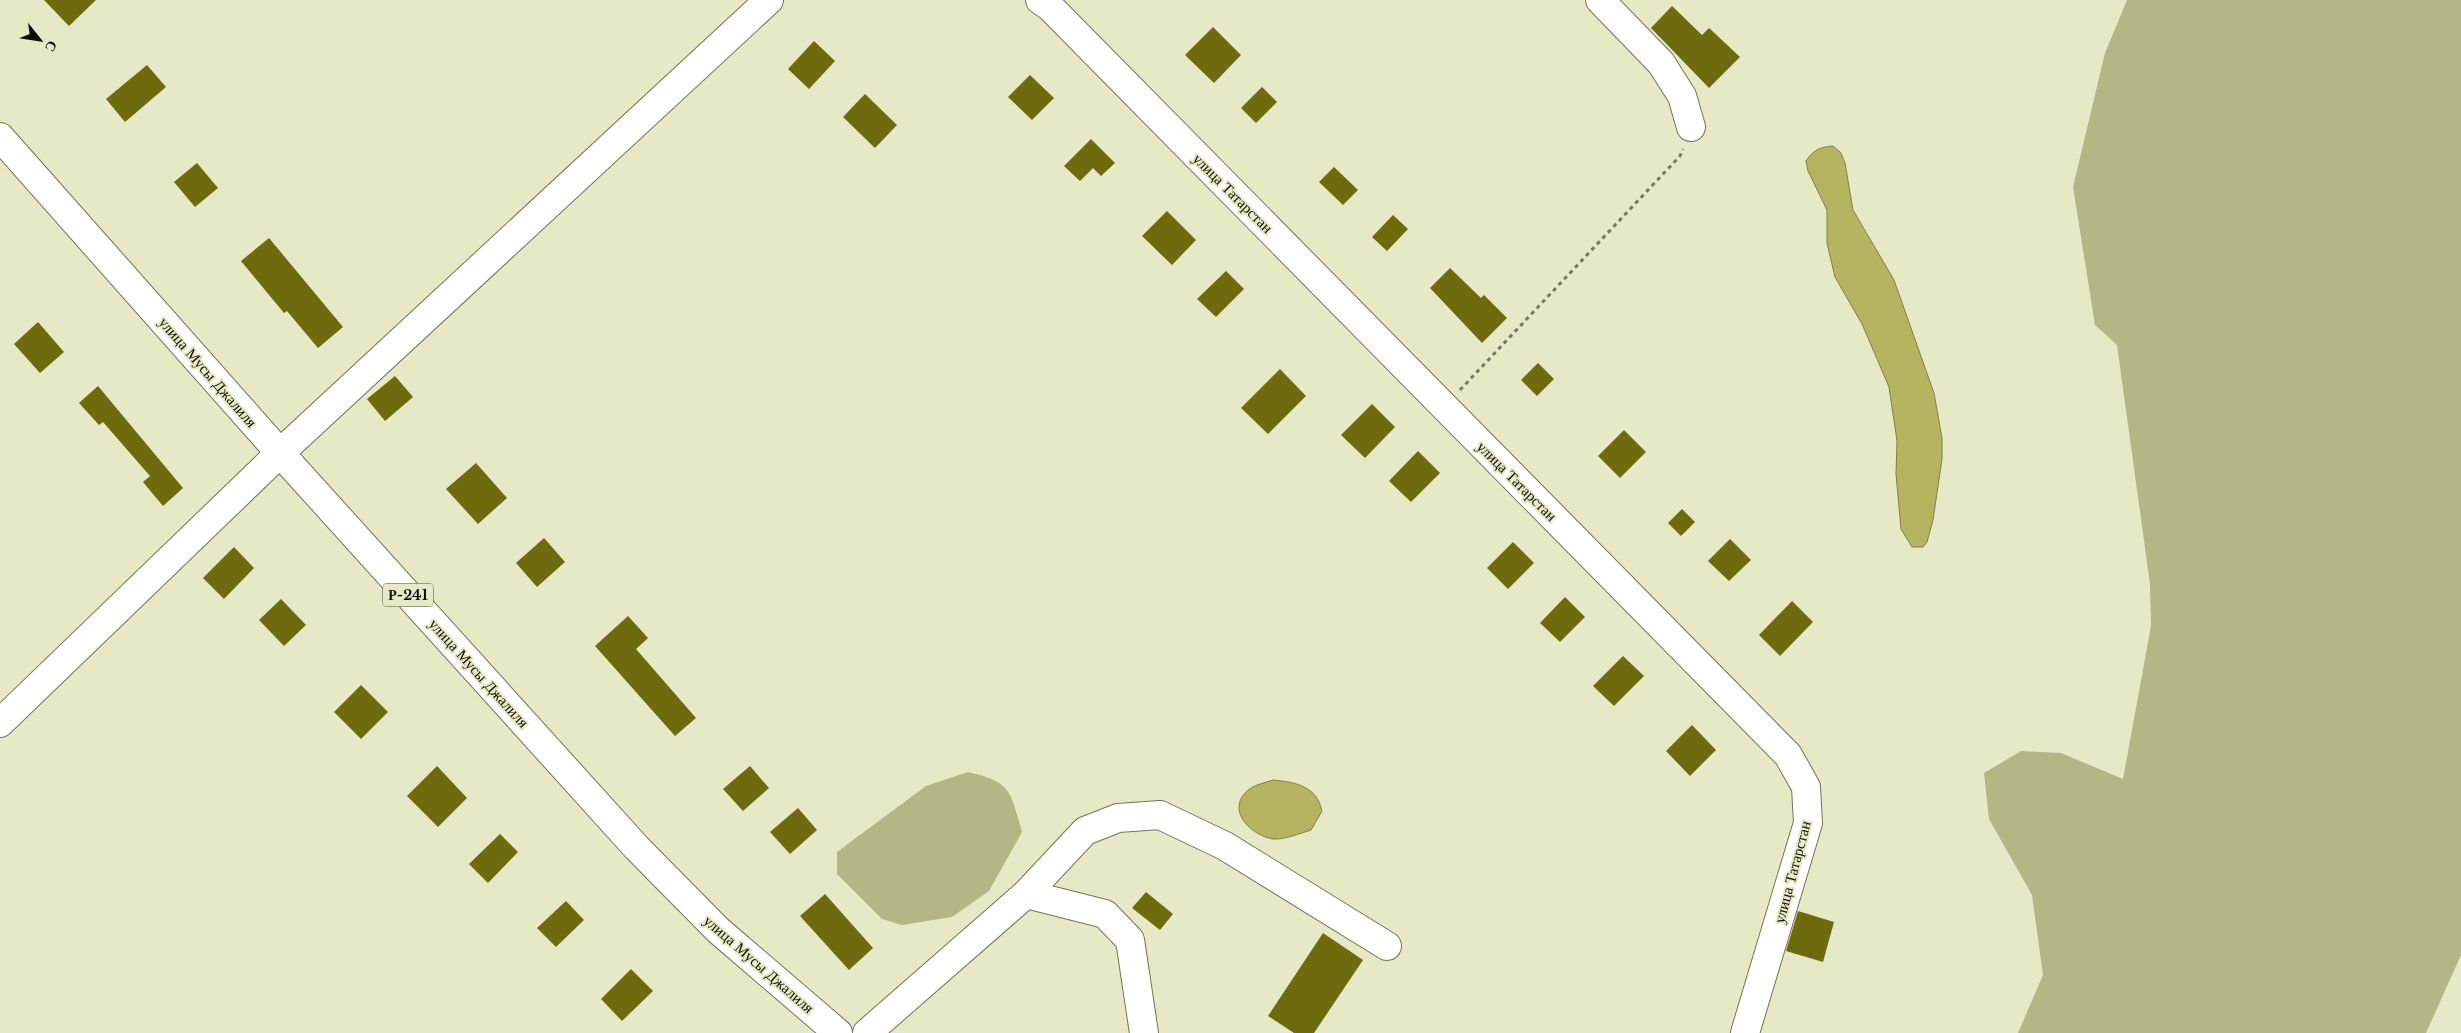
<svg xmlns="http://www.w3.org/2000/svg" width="2461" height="1033" font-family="'Libre Baskerville',serif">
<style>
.green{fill:#b5b685}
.water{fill:#b4b461;stroke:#828245}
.building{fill:#6d6b0e}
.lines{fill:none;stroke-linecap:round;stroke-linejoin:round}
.minor-casing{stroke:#737456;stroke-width:30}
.highway-casing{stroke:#737456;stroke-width:30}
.path{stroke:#787862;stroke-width:3;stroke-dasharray:4 4;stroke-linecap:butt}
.minor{stroke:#fff;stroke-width:28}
.highway{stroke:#fff;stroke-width:28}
.labels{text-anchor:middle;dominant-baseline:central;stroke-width:4;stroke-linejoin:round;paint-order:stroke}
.shield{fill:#e7e8c6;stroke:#50503e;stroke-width:1}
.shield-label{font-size:14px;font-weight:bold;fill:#0f0f04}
.street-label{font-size:15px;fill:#0f0f04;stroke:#e7e8c6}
</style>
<rect width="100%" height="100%" fill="#e7e8c6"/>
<g class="green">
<polygon points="2127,0 2461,0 2461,955 2426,1033 2018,1033 2043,975 2032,895 1989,819 1984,773 2021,751 2061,753 2123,779 2151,626 2150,584 2117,345 2095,325 2073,187 2105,53"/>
<path d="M968,772C1012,782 1010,791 1022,832L989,891L952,917L902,925L882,919L837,874V852L926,786Z"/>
</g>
<g class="water">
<path d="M1833,146L1841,153L1845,163L1853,210L1894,280L1934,393L1942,438V459L1933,520L1927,542L1923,547H1912L1901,529L1896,474L1897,441L1889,387L1862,324L1835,277L1827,243V210L1808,171L1806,161C1813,150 1820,147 1833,146Z"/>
<path d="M1273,780C1295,782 1317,786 1322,811L1311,830C1301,833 1284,840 1273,839C1253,836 1227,813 1245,793C1252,785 1264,783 1273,780Z"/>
</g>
<g class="building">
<polygon points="44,0 96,0 69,26"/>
<polygon points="1672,6 1702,35 1709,28 1740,57 1709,88 1651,28"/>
<polygon points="1213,27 1241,55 1214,83 1185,55"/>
<polygon points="814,41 835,61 809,89 788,69"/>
<polygon points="147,65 166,87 125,122 106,99"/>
<polygon points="1030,75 1054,98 1032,120 1008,97"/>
<polygon points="1262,87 1277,102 1256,123 1241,108"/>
<polygon points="865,94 897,125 875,148 843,117"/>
<polygon points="1091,139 1115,163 1101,176 1093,168 1080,181 1064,166"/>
<polygon points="197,163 218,188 195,207 174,182"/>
<polygon points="1334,167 1358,190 1343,205 1319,182"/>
<polygon points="1167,211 1196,240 1172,265 1142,236"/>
<polygon points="1393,215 1408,229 1387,251 1372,237"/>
<polygon points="269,238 343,327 318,348 287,311 284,313 241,261"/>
<polygon points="1450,268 1481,298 1484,295 1507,318 1482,343 1430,288"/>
<polygon points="1226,271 1244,289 1216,317 1197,299"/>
<polygon points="38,322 64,352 40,373 14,344"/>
<polygon points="1538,363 1554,379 1537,396 1521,380"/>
<polygon points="1280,369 1306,396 1268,434 1241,408"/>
<polygon points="395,376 413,397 385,421 367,399"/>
<polygon points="98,386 183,488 163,506 143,482 150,476 103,422 99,425 79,403"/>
<polygon points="1372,404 1395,427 1365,458 1341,435"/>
<polygon points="1624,430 1646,452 1620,478 1598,456"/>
<polygon points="1418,451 1440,473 1411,502 1389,481"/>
<polygon points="476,463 507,498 478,524 446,489"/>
<polygon points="1682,509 1695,522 1681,536 1668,523"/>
<polygon points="544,538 565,562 537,587 516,563"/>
<polygon points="1730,539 1751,560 1729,581 1708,561"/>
<polygon points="1513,542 1534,563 1508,589 1487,568"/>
<polygon points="234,547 254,568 224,599 203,578"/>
<polygon points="1565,597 1585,617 1560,642 1540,623"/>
<polygon points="281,599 306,625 284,646 259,620"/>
<polygon points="1792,601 1813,622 1780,656 1759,635"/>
<polygon points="628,616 648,638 636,649 696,718 675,736 595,646"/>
<polygon points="1623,656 1644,676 1614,706 1593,686"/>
<polygon points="361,685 388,712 361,739 334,712"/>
<polygon points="1692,725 1716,750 1690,776 1666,751"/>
<polygon points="437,766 467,798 438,827 407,796"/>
<polygon points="750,766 769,788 743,811 723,789"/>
<polygon points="798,808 817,830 790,854 770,832"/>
<polygon points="500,834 518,852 488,883 469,864"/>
<polygon points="1146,892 1173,914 1160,930 1132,908"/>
<polygon points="825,894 873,948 849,970 800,916"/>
<polygon points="566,901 584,920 556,947 537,928"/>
<polygon points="1798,911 1834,922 1823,962 1786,951"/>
<polygon points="1323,933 1363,960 1314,1033 1294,1033 1268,1016"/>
<polygon points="631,969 653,991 622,1021 601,999"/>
</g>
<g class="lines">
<g class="minor-casing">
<g id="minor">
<polyline points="1040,0 1050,7 1788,755 1806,787 1808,823 1745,1033"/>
<polyline points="1600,0 1661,63 1682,96 1691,127"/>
<polyline points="0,723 280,453 769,0"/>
<polyline points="1026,894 1085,831 1118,818 1160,815 1225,846 1387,946"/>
<polyline points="867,1033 1026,894 1105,914 1130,940 1144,1033"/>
</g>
</g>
<g class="highway-casing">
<polyline id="highway" points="0,137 280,453 637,848 718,930 838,1033"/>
</g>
<polyline class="path" points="1460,390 1680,156 1683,149"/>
<use href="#minor" class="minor"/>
<use href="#highway" class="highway"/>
</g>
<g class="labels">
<rect class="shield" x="383" y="583.5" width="50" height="23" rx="4"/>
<g class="shield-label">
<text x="408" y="595">Р-241</text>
</g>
<g class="street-label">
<text transform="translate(1233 193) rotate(45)">улица Татарстан</text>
<text transform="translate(208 372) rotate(49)">улица Мусы Джалиля</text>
<text transform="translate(1517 481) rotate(45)">улица Татарстан</text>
<text transform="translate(479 673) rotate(48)">улица Мусы Джалиля</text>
<text transform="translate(1792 872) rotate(-75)">улица Татарстан</text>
<text transform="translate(759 964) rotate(41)">улица Мусы Джалиля</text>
</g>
</g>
<g transform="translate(40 40) rotate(120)" stroke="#e7e8c6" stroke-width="4" paint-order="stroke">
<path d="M0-4L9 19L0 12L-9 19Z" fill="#0f0f04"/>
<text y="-8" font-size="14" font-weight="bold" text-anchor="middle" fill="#0f0f04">С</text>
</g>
</svg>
